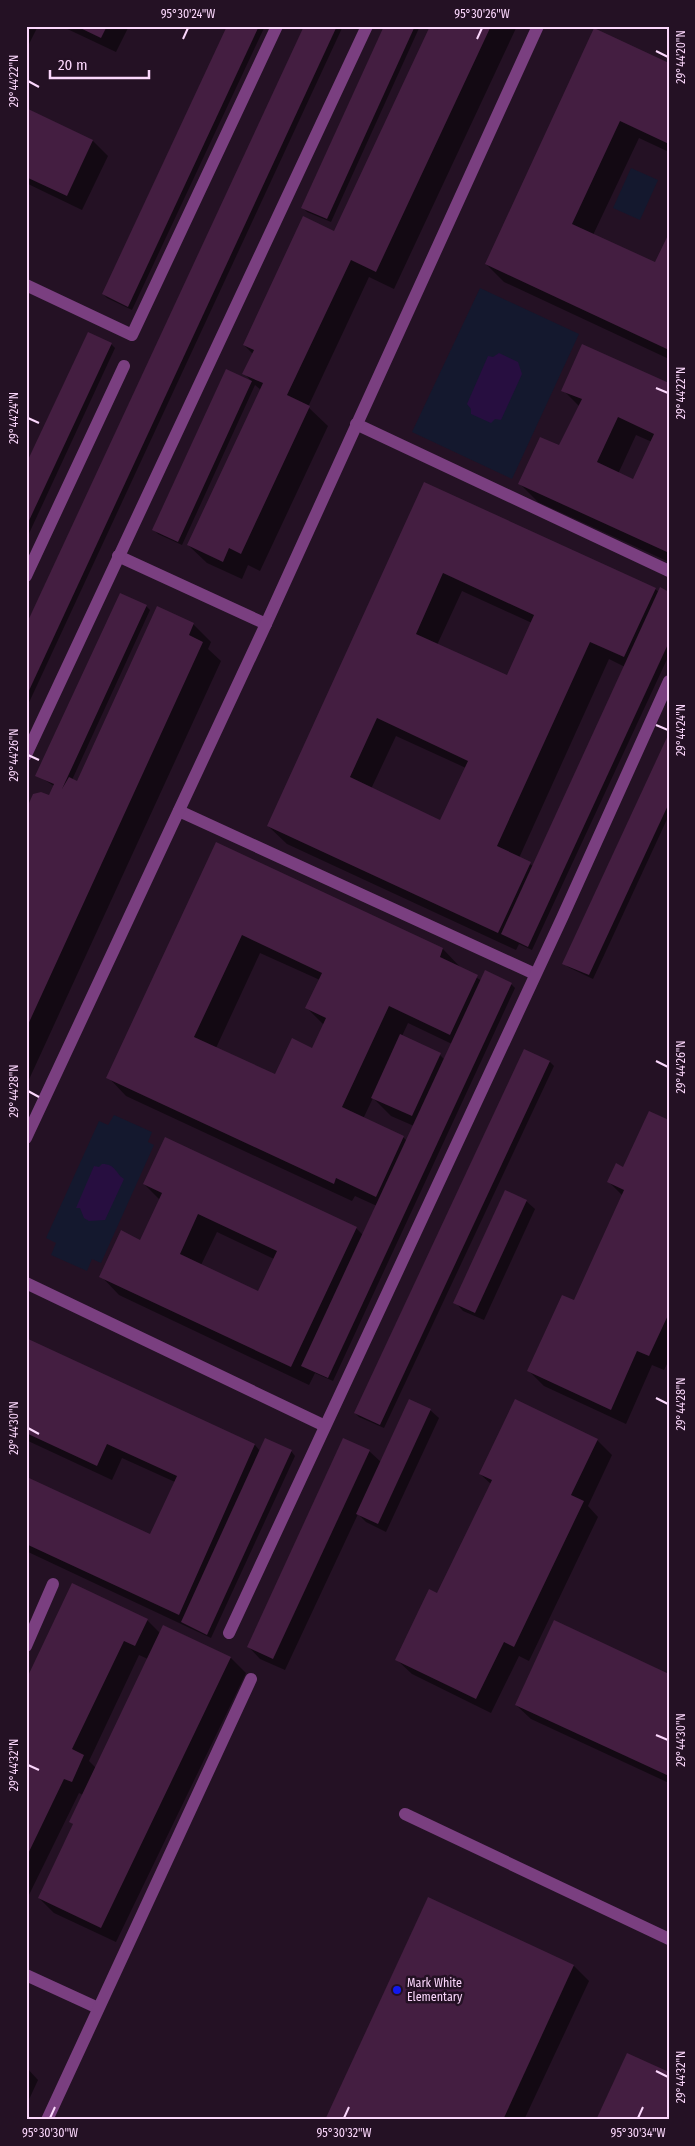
<svg xmlns="http://www.w3.org/2000/svg" width="695" height="2146" font-family="'Fira Sans Condensed',sans-serif">
<style>
.green{fill:#14182e}
.water{fill:#270e40}
.shadow{fill:#0007;fill-rule:evenodd}
.building{fill:#441e41;fill-rule:evenodd}
.lines{fill:none;stroke-linecap:round;stroke-linejoin:round}
.minor{stroke:#7a3f80;stroke-width:12}
.ticks{fill:none;stroke:#fbd7fc;stroke-width:2}
.poi-dot{fill:#1119ee;stroke:#241124;stroke-width:2}
.labels{text-anchor:middle;dominant-baseline:central;stroke-width:5;stroke-linejoin:round;paint-order:stroke}
.poi-label{font-size:12px;fill:#fbd7fc;stroke:#241124;text-anchor:start}
.neatline{fill:none;stroke:#fbd7fc;stroke-width:2}
.ticks-label{font-size:12px;text-anchor:middle;fill:#fbd7fc}
</style>
<rect width="100%" height="100%" fill="#241124"/>
<g class="green">
<polygon points="631,168 658,180 640,220 613,208"/>
<polygon points="480,288 579,334 512,479 412,432"/>
<polygon points="114,1115 152,1132 148,1142 154,1145 101,1263 92,1259 87,1271 51,1255 56,1243 46,1238 99,1121 108,1125"/>
</g>
<g class="water">
<polygon points="499,353 518,362 522,374 501,420 495,419 491,423 471,414 471,409 467,404 488,356 493,357"/>
<path d="M102,1164C116,1164 115,1173 124,1179L105,1220L89,1221L84,1218L80,1208H76L94,1166L99,1167Z"/>
</g>
<g class="shadow">
<polygon points="26,26 38,26 26,50"/>
<polygon points="61,26 129,26 116,52"/>
<polygon points="228,26 265,26 132,310 107,298 103,294"/>
<polygon points="305,26 343,26 26,709 26,628"/>
<polygon points="386,26 420,26 331,222 307,212 303,208"/>
<polygon points="431,26 517,26 394,289 369,277 308,407 328,426 260,571 248,565 242,579 207,563 188,545 261,390 255,385 182,545 158,534 154,530 227,371 252,382 244,373 253,354 244,345 335,232"/>
<polygon points="669,65 669,152 639,138 593,235 655,264 669,236 669,359 504,282 486,264"/>
<polygon points="26,109 93,141 108,156 82,210 26,183"/>
<polygon points="111,344 115,348 26,540 26,467"/>
<path d="M669,385V562L538,502L520,484L560,447L580,407L563,390ZM636,435L652,442L633,481L618,474Z"/>
<path d="M425,484L655,589L659,592L669,594V655L532,950L519,944L516,950L287,844L268,826ZM462,591L532,623L507,677L437,645ZM609,659L625,667L533,866L519,858ZM396,736L466,768L441,822L371,789Z"/>
<polygon points="146,606 150,610 72,780 78,783 193,624 211,642 208,649 221,661 26,1086 26,813 49,797 54,786 37,775"/>
<polygon points="669,736 669,815 593,979 568,967 564,963"/>
<path d="M217,844L443,949L461,968L482,981L511,984L515,988L333,1381L315,1373L309,1385L119,1295L101,1276L141,1241L160,1200L144,1184L356,1228L363,1235L377,1206L355,1196L352,1201L126,1096L108,1077ZM260,953L320,980L307,1008L324,1025L312,1049L275,1076L216,1048ZM408,1023L452,1044L445,1060L440,1055L402,1036ZM373,1098L391,1116L414,1126L407,1141L403,1137L363,1119ZM217,1232L274,1259L258,1293L201,1265Z"/>
<polygon points="525,1051 550,1062 554,1066 384,1428 359,1417 355,1413"/>
<polygon points="669,1121 669,1360 664,1370 652,1365 626,1424 544,1386 529,1371 574,1302 623,1196 609,1182 624,1169"/>
<polygon points="526,1201 535,1209 484,1320 463,1311 455,1302"/>
<polygon points="26,1340 255,1445 260,1451 291,1451 295,1456 211,1638 26,1551 26,1487 151,1535 175,1482 122,1458 112,1480 26,1440"/>
<polygon points="430,1410 439,1418 386,1532 366,1522 358,1514 285,1670 260,1659 248,1646 369,1451 381,1462"/>
<polygon points="597,1440 612,1455 588,1506 598,1517 529,1661 519,1656 491,1713 412,1674 397,1660 438,1595 491,1484 480,1474"/>
<path d="M147,1620L160,1633L164,1626L231,1658L246,1673L116,1942L54,1913L39,1898L74,1825L70,1821L83,1795L79,1793L26,1901V1683ZM139,1655L148,1659L96,1768L89,1761Z"/>
<polygon points="669,1675 669,1783 531,1719 516,1705"/>
<polygon points="428,1898 574,1966 589,1981 524,2120 326,2120"/>
<polygon points="26,2067 38,2080 26,2106"/>
</g>
<g class="building">
<polygon points="76,26 107,26 101,38"/>
<polygon points="227,26 259,26 128,307 102,294"/>
<polygon points="304,26 337,26 26,697 26,625"/>
<polygon points="384,26 415,26 327,219 301,208"/>
<polygon points="430,26 491,26 376,272 351,260 287,395 310,406 241,554 229,548 223,562 187,545 263,383 242,374 254,350 243,345 303,216 334,231"/>
<polygon points="594,28 669,63 669,144 620,121 572,224 655,262 669,233 669,350 485,264"/>
<polygon points="26,108 93,140 67,196 26,177"/>
<polygon points="88,332 112,343 26,527 26,464"/>
<path d="M582,344L669,383V549L667,552L518,484L540,437L559,445L582,399L561,391ZM618,417L654,434L633,479L597,462Z"/>
<polygon points="226,369 252,381 178,542 152,530"/>
<path d="M424,482L656,588L624,657L590,642L497,846L531,862L498,933L267,826ZM443,573L534,615L507,675L416,634ZM377,718L468,761L440,820L350,777Z"/>
<polygon points="660,587 669,592 669,642 528,947 501,934"/>
<polygon points="120,593 147,605 62,789 69,777 77,781 157,606 194,623 189,635 203,642 26,1029 26,810 33,794 41,792 49,795 54,784 35,776"/>
<polygon points="669,733 669,803 589,975 562,964"/>
<path d="M216,842L443,948L440,957L478,975L450,1035L389,1006L342,1107L404,1136L376,1197L336,1178L334,1184L106,1078ZM242,935L322,973L305,1008L326,1018L312,1048L292,1038L275,1074L194,1037Z"/>
<polygon points="485,970 512,983 328,1378 301,1366"/>
<polygon points="400,1034 441,1053 412,1116 371,1098"/>
<polygon points="524,1049 550,1061 380,1425 354,1413"/>
<polygon points="649,1111 669,1120 669,1313 649,1356 637,1351 611,1410 527,1371 562,1295 574,1300 624,1190 607,1182 616,1163 623,1167"/>
<path d="M165,1137L357,1227L291,1367L99,1277L121,1230L140,1240L162,1193L143,1184ZM198,1214L277,1251L258,1291L180,1254Z"/>
<polygon points="505,1190 527,1200 475,1313 453,1303"/>
<polygon points="26,1338 255,1444 179,1615 26,1544 26,1484 29,1478 150,1534 177,1476 107,1444 97,1466 26,1433"/>
<polygon points="409,1399 431,1409 378,1524 356,1514"/>
<polygon points="515,1399 598,1439 571,1495 584,1501 514,1647 504,1642 476,1699 395,1660 429,1589 437,1593 492,1480 479,1474"/>
<polygon points="265,1438 292,1450 207,1635 181,1622"/>
<polygon points="343,1438 370,1450 273,1659 247,1647"/>
<polygon points="72,1583 148,1619 135,1646 124,1641 72,1749 84,1755 72,1782 64,1779 26,1858 26,1680"/>
<polygon points="554,1620 669,1674 669,1776 515,1705"/>
<polygon points="163,1625 231,1657 101,1928 38,1898 73,1824 69,1822"/>
<polygon points="428,1897 574,1965 503,2120 325,2120"/>
<polygon points="627,2053 669,2072 669,2120 596,2120"/>
</g>
<g class="lines">
<g class="minor">
<polyline points="26,285 132,335 277,26"/>
<polyline points="356,424 669,571"/>
<polyline points="118,556 266,624"/>
<polyline points="26,576 124,366"/>
<polyline points="26,755 367,26"/>
<polyline points="179,811 535,974"/>
<polyline points="26,1138 266,624 538,26"/>
<polyline points="26,1283 325,1426"/>
<polyline points="229,1633 562,918 669,681"/>
<polyline points="26,1646 53,1584"/>
<polyline points="405,1814 669,1939"/>
<polyline points="26,1975 98,2008"/>
<polyline points="47,2120 251,1679"/>
</g>
</g>
<path class="ticks" d="M183,39L188,28M477,39L482,28M656,51L668,57M28,81L39,87M656,388L668,393M28,418L39,423M656,725L668,730M28,755L39,760M656,1061L668,1067M28,1091L39,1097M656,1398L668,1404M28,1428L39,1434M656,1735L668,1740M28,1765L39,1770M656,2071L668,2077M50,2118L55,2107M344,2118L349,2107M638,2118L643,2107"/>
<circle class="poi-dot" cx="397" cy="1990" r="5"/>
<g class="labels">
<g class="poi-label">
<text x="407" y="1983">Mark White<tspan x="407" dy="14">Elementary</tspan></text>
</g>
</g>
<rect width="695" height="2146" fill="none" stroke="#241124" stroke-width="55"/>
<path d="M50 70v8h99v-8" fill="none" stroke="#fbd7fc" stroke-width="2.5"/>
<text x="58" y="70" font-size="15" fill="#fbd7fc" stroke="#241124" stroke-width="4" paint-order="stroke">20 m</text>
<rect x="28" y="28" width="640" height="2090" class="neatline"/>
<g class="ticks-label">
<text x="188" y="18">95°30'24"W</text>
<text x="482" y="18">95°30'26"W</text>
<text transform="translate(681 57) rotate(-90)" y="4">29°44'20"N</text>
<text transform="translate(14 81) rotate(-90)" y="4">29°44'22"N</text>
<text transform="translate(681 393) rotate(-90)" y="4">29°44'22"N</text>
<text transform="translate(14 418) rotate(-90)" y="4">29°44'24"N</text>
<text transform="translate(681 730) rotate(-90)" y="4">29°44'24"N</text>
<text transform="translate(14 755) rotate(-90)" y="4">29°44'26"N</text>
<text transform="translate(681 1067) rotate(-90)" y="4">29°44'26"N</text>
<text transform="translate(14 1091) rotate(-90)" y="4">29°44'28"N</text>
<text transform="translate(681 1404) rotate(-90)" y="4">29°44'28"N</text>
<text transform="translate(14 1428) rotate(-90)" y="4">29°44'30"N</text>
<text transform="translate(681 1740) rotate(-90)" y="4">29°44'30"N</text>
<text transform="translate(14 1765) rotate(-90)" y="4">29°44'32"N</text>
<text transform="translate(681 2077) rotate(-90)" y="4">29°44'32"N</text>
<text x="50" y="2137">95°30'30"W</text>
<text x="344" y="2137">95°30'32"W</text>
<text x="638" y="2137">95°30'34"W</text>
</g>
</svg>
